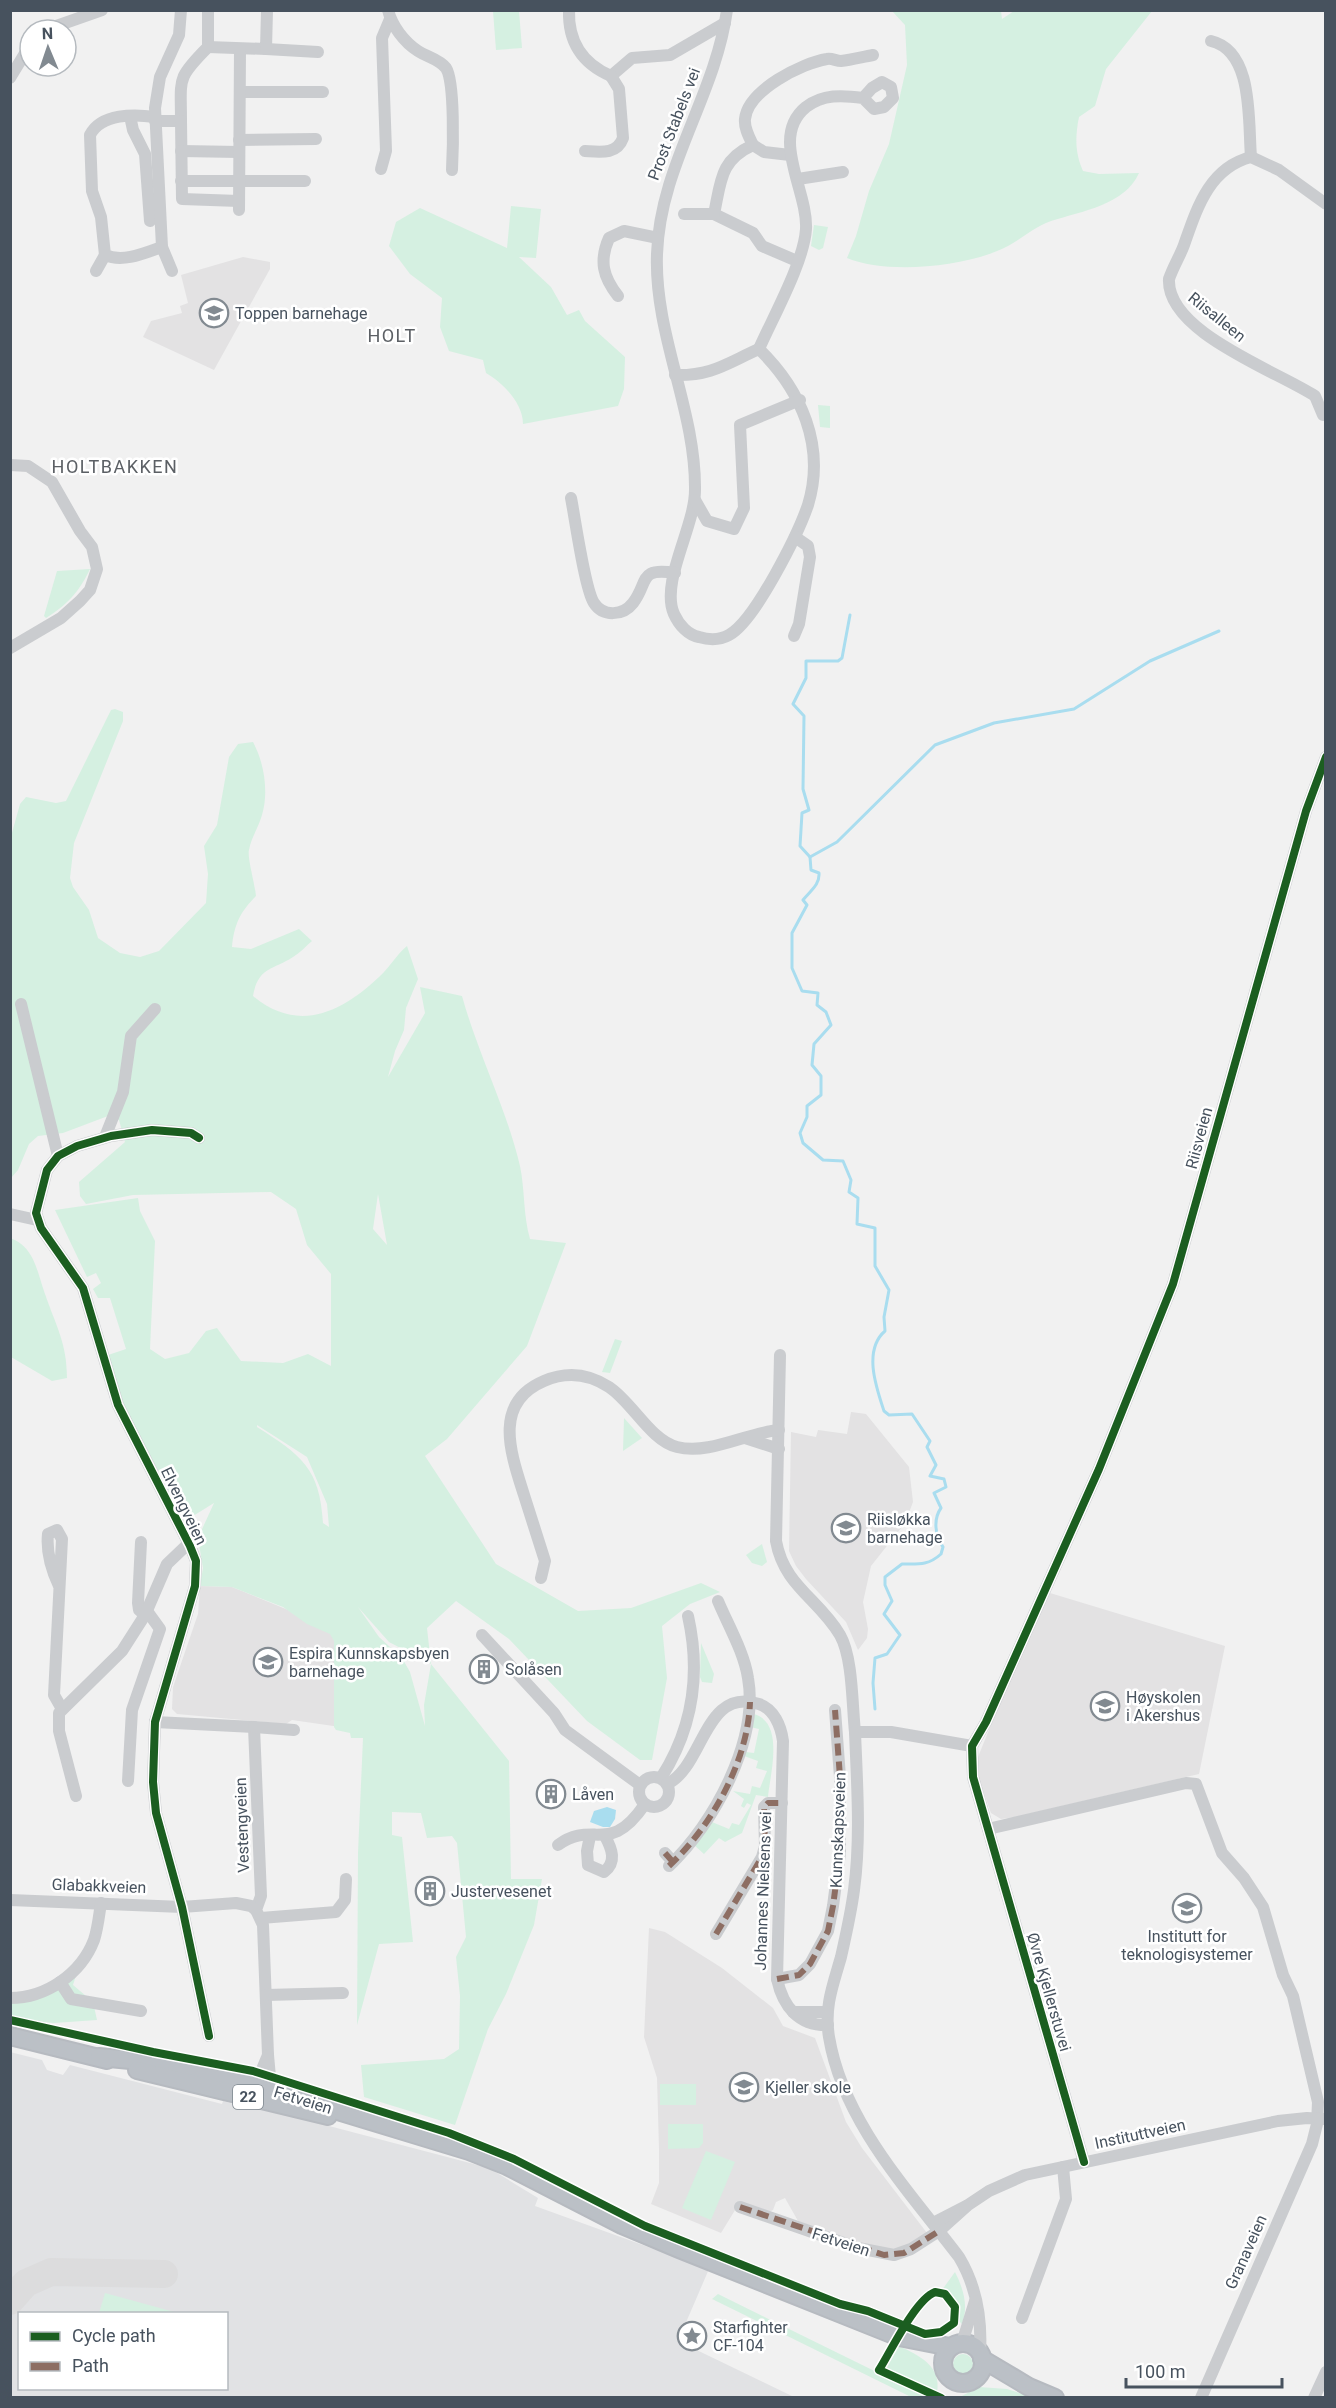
<svg xmlns="http://www.w3.org/2000/svg" width="1336" height="2408" font-family="Roboto,sans-serif">
<style>
.education{fill:#e3e2e3}
.airport{fill:#e1e2e4;fill-rule:evenodd}
.green{fill:#d5f0e1;fill-rule:evenodd}
.water{fill:#a9ddef}
.lines{fill:none;stroke-linecap:round;stroke-linejoin:round}
.stream{stroke:#a9ddef;stroke-width:3}
.taxiway{stroke:#dcdcdd;stroke-width:28}
.highway-casing{stroke:#b6bac0;stroke-width:20}
.minor{stroke:#cacccf;stroke-width:12}
.highway{stroke:#bbc0c6;stroke-width:16}
.quiet{stroke:#8d6e63;stroke-width:6;stroke-dasharray:12 6;stroke-linecap:butt}
.cycleway-casing{stroke:#fff;stroke-width:11}
.cycleway{stroke:#1b5e20;stroke-width:8}
.labels{text-anchor:middle;dominant-baseline:central;stroke-width:5;stroke-linejoin:round;paint-order:stroke}
.shield{fill:#fff;stroke:#7e868e;stroke-width:1.5}
.shield-label{font-size:15px;font-weight:bold;fill:#47525e}
.street-label{font-size:16px;fill:#47525e;stroke:#fff}
.poi-label{font-size:16px;fill:#47525e;stroke:#fff;text-anchor:start}
.neighbourhood-label{font-size:18px;letter-spacing:1.5px;fill:#5c6065;stroke:#fff}
</style>
<rect width="100%" height="100%" fill="#f1f1f1"/>
<g class="education">
<polygon points="243,257 270,262 270,269 214,370 143,337 151,321 182,313 180,306 188,303 181,275"/>
<polygon points="851,1412 866,1414 909,1467 913,1502 905,1523 871,1566 863,1602 868,1629 867,1638 858,1650 846,1622 806,1579 796,1566 789,1551 791,1432 816,1437 818,1430 847,1434"/>
<polygon points="200,1586 232,1587 342,1632 361,1730 292,1720 286,1724 177,1714 172,1709 173,1687 198,1614"/>
<polygon points="1050,1593 1225,1646 1199,1774 1015,1817 1001,1819 991,1813 976,1771 976,1762 1021,1650"/>
<polygon points="649,1928 665,1932 722,1968 773,2008 783,2026 815,2038 846,2122 862,2148 927,2233 901,2249 879,2249 798,2221 785,2198 776,2202 773,2210 767,2213 740,2202 721,2233 651,2204 659,2183 659,2149 657,2078 644,2037"/>
</g>
<path class="airport" d="M10,2052L42,2060L47,2070L63,2075L70,2065L222,2104L223,2101L241,2106L242,2103L489,2168L538,2198L535,2206L709,2269L678,2341L794,2397H11ZM20,2314H226V2388H20Z"/>
<g class="green">
<polygon points="493,11 519,11 522,48 496,50"/>
<path d="M892,11H1001L1002,19L1014,11H1152L1106,69L1095,106L1079,117C1075,137 1075,153 1083,171L1099,174L1139,173C1125,205 1082,211 1051,221C1034,227 1023,238 1008,246C969,267 887,275 847,258L856,236L869,191L889,144L907,65L905,25Z"/>
<path d="M511,206L541,209L536,258L519,257L551,287L567,315L579,310L585,321L625,357L624,389L618,406L523,424C523,403 503,383 486,373L483,360L449,351L440,327L442,298L410,274L389,246L396,222L420,208L507,248Z"/>
<polygon points="814,225 828,227 823,248 819,250 811,246"/>
<polygon points="818,405 830,406 830,428 820,427"/>
<path d="M90,569C79,592 67,605 46,618L44,616L57,571Z"/>
<path d="M115,709L123,712V721L74,843L70,878L73,887L89,910L98,938L120,953L140,957L159,951L206,903L208,874L204,846L217,825L229,757L238,744L253,742C264,762 269,792 262,815C259,826 251,838 249,850C247,857 255,884 256,896C240,912 234,925 232,947L251,949L299,929L312,941C306,946 300,953 293,957C273,970 258,967 253,996C298,1034 342,1012 379,977C390,967 396,955 407,946L418,979L406,1008L404,1030L395,1051L388,1077L425,1013L420,987L462,996C478,1054 506,1107 520,1166C525,1190 523,1215 530,1239L566,1243L527,1346L447,1439L425,1456L496,1564L578,1611L631,1608L701,1583L720,1592L690,1604L662,1626L667,1678L652,1760H640L587,1721L509,1639L456,1601L427,1628L431,1664L509,1761L511,1879H542L534,1925L506,1994L488,2029L455,2125L364,2097L361,2065L444,2059L459,2049L460,1996L456,1957L466,1937L457,1843L452,1836L427,1838L421,1813L392,1812V1835L402,1837L413,1942L379,1944L357,2025L358,1853L363,1738H351L350,1733L336,1730L334,1727V1641L330,1634L307,1624L283,1607L232,1587L200,1586L203,1568L198,1538L214,1503L185,1521L125,1408L108,1355L126,1349L110,1298H98L93,1289L101,1283L96,1273L87,1277L55,1210L138,1198L140,1211L155,1241L150,1349L165,1359L189,1353L206,1331L217,1328L241,1361L283,1363L308,1354L331,1366V1274L307,1245L296,1209L271,1192L133,1195L86,1204L80,1196L79,1182L125,1142L119,1120L108,1116L63,1133L38,1136L29,1144L18,1170L11,1178L10,840L20,804L26,797L56,803L66,801L111,710ZM378,1194L387,1245L373,1229ZM257,1425L307,1457L327,1504L329,1527L323,1523C320,1468 301,1455 257,1427ZM358,1607L389,1642L431,1664L424,1705L425,1726L410,1672L402,1658L379,1637Z"/>
<path d="M10,1238C35,1247 37,1272 45,1294C56,1326 67,1343 67,1378L52,1381L11,1357Z"/>
<polygon points="615,1339 622,1341 610,1373 602,1372"/>
<polygon points="624,1418 642,1438 623,1451"/>
<polygon points="762,1544 767,1562 762,1566 752,1563 746,1555"/>
<polygon points="701,1643 714,1674 712,1683 702,1682 700,1677"/>
<path d="M754,1714C785,1723 770,1774 768,1797L756,1795L742,1833L725,1842L719,1838L704,1854L694,1845L712,1822L729,1829L732,1823L739,1825L751,1805L747,1803L744,1808L741,1806L744,1799L733,1791L750,1794L752,1786L760,1788L767,1771L756,1768L758,1761L744,1756L746,1752L754,1753L759,1729L750,1727Z"/>
<polygon points="79,1966 73,1985 93,2002 97,2020 54,2023 11,2019 11,1993 57,1990"/>
<rect x="660" y="2084" width="36" height="21"/>
<polygon points="668,2124 703,2124 703,2143 699,2148 668,2149"/>
<polygon points="706,2151 735,2162 711,2220 682,2208"/>
<path d="M955,2272C963,2288 969,2306 962,2324L958,2320C958,2306 955,2297 942,2290Z"/>
<polygon points="105,2293 178,2313 99,2313"/>
<polygon points="718,2294 905,2386 936,2397 911,2397 712,2299"/>
<path d="M899,2346C920,2356 942,2366 937,2393L914,2385L885,2371L884,2365Z"/>
<circle cx="963" cy="2364" r="10"/>
<polygon points="979,2387 1007,2389 1032,2397 960,2397"/>
</g>
<polygon class="water" points="607,1807 616,1810 615,1819 610,1827 603,1827 590,1822 594,1811"/>
<g class="lines">
<g class="stream">
<path d="M850,615L842,658L838,661H806V678L793,704L804,716L803,789L809,810L802,813L800,846L810,857L811,870L819,873C820,885 810,891 803,900L807,905L792,933V968L802,991L818,993L817,1005L826,1012L831,1025L814,1044L812,1065L821,1076V1095L807,1106V1117L800,1133L803,1143L823,1160L843,1161L851,1180L849,1192L858,1198L857,1224L875,1228V1266L889,1290L884,1317L885,1331C863,1350 876,1387 884,1411L889,1415L912,1414L930,1441L927,1447L936,1465L930,1476L944,1479L946,1487L934,1493L941,1508C933,1519 935,1536 943,1547L941,1554C928,1566 917,1564 902,1564L885,1577V1585L892,1601L884,1614L900,1635L887,1654L875,1658L873,1683L875,1709"/>
<polyline points="810,857 837,842 935,745 994,723 1074,709 1150,661 1219,631"/>
</g>
<polyline class="taxiway" points="10,2301 26,2283 51,2272 164,2274"/>
<g class="highway-casing">
<g id="highway">
<polyline points="10,2036 107,2060"/>
<polyline points="99,2057 151,2062 246,2083 469,2151 507,2166 622,2225 679,2249 899,2337 950,2347"/>
<polyline points="137,2070 328,2116"/>
<circle cx="963" cy="2363" r="20"/>
<polyline points="982,2359 1029,2387 1055,2398"/>
</g>
</g>
<g class="minor">
<path d="M388,10C392,26 404,42 418,51C427,57 439,59 446,68C455,82 453,151 452,170"/>
<path d="M569,10C568,42 583,64 611,76L632,58L670,55L725,23"/>
<path d="M727,10C715,97 660,165 657,254C654,335 696,410 695,490C695,527 660,582 674,614C679,625 688,635 699,637C709,640 720,640 729,635C755,621 798,534 808,505C826,446 801,390 759,349"/>
<polyline points="45,30 102,10"/>
<path d="M1211,41C1254,51 1248,122 1251,157"/>
<polyline points="208,47 266,49 267,10"/>
<polyline points="266,49 318,52"/>
<polyline points="10,78 30,45"/>
<polyline points="240,92 323,92"/>
<polyline points="130,116 133,130 145,154 150,221"/>
<path d="M155,117C135,114 101,113 90,135L92,191L101,217L105,255C123,263 145,253 162,247"/>
<path d="M155,121H181C181,78 176,79 208,47V10"/>
<polyline points="181,121 182,199 239,201"/>
<polyline points="239,140 316,139"/>
<path d="M753,145C749,137 744,128 745,119C748,90 802,63 827,59C832,58 836,61 841,61C851,60 862,57 873,55"/>
<polyline points="181,151 239,152"/>
<path d="M585,151C600,152 617,155 623,138L619,89L611,76"/>
<path d="M790,155L764,152L753,145C720,160 721,181 714,214L753,233L762,246L797,261"/>
<polyline points="381,169 386,151 382,38 390,19"/>
<polyline points="798,179 843,172"/>
<polyline points="181,181 305,181"/>
<polyline points="239,210 240,49"/>
<polyline points="684,214 714,214"/>
<polyline points="96,271 105,255"/>
<polyline points="172,271 162,247 155,108 160,77 179,35 181,10"/>
<path d="M618,296C603,277 599,261 609,238L624,231L658,238"/>
<path d="M759,349C773,317 804,262 806,229C808,190 769,137 806,107C823,94 842,95 863,98L874,109L884,107L893,98L891,87L882,82L872,88L863,98"/>
<path d="M675,375C712,376 727,363 759,349"/>
<path d="M1323,415L1315,396C1277,371 1166,332 1169,279C1173,267 1180,256 1184,245C1197,208 1209,168 1251,157L1279,170L1326,204"/>
<polyline points="10,465 28,466 52,482 80,531 92,547 97,569 90,590 80,601 61,618 10,648"/>
<path d="M571,498C575,518 585,590 594,603C603,617 623,616 633,603C649,582 638,567 675,573"/>
<polyline points="695,500 707,521 734,529 744,508 740,425 800,400"/>
<polyline points="794,636 799,624 810,557 808,546 795,537"/>
<polyline points="21,1004 58,1156"/>
<polyline points="105,1137 123,1092 131,1036 155,1009"/>
<polyline points="199,1138 191,1133 152,1130 111,1136 77,1146 58,1156 47,1170 36,1213 41,1228 83,1288 118,1405 190,1546 196,1561 195,1586 155,1722 153,1782 156,1813 182,1907 209,2036"/>
<polyline points="10,1214 37,1220"/>
<path d="M780,1355L776,1541C784,1586 819,1599 840,1635C853,1658 852,1705 855,1732"/>
<polyline points="745,1438 779,1449"/>
<polyline points="141,1542 138,1603 139,1610 145,1615"/>
<path d="M541,1578L545,1561C538,1539 531,1517 524,1495C511,1454 492,1403 544,1381C567,1371 589,1374 609,1387C632,1402 651,1441 677,1447C710,1455 746,1433 779,1430"/>
<path d="M59,1586C52,1571 46,1552 48,1534L57,1530L62,1539L54,1695L62,1709"/>
<polyline points="482,1635 554,1713 565,1730 640,1785"/>
<polyline points="155,1722 254,1727 261,1896 256,1910 263,1925 268,2055 270,2077 263,2095"/>
<polyline points="254,1727 294,1730"/>
<path d="M972,1746L891,1732H855C857,1784 861,1838 854,1890C851,1913 846,1935 841,1957C833,1985 824,2007 829,2037C843,2122 909,2191 959,2257C977,2287 982,2319 980,2353"/>
<circle cx="654" cy="1792" r="15"/>
<path d="M661,1778C693,1728 701,1674 688,1616"/>
<polyline points="128,1781 132,1710 160,1629 147,1611"/>
<path d="M667,1784C704,1767 704,1686 759,1704C774,1709 781,1726 783,1741L777,1979C783,2007 799,2026 828,2025"/>
<polyline points="76,1796 59,1731 59,1713 122,1651 145,1615 167,1564 189,1543"/>
<polyline points="988,1829 1186,1783 1196,1784 1222,1853 1244,1878 1263,1907 1283,1975 1293,1996 1318,2102 1317,2124 1312,2144 1201,2398"/>
<path d="M590,1836L587,1851L588,1865L604,1872C617,1862 612,1849 605,1836"/>
<path d="M558,1845C594,1819 609,1857 645,1804"/>
<polyline points="665,1853 673,1862"/>
<path d="M669,1866C714,1824 759,1740 748,1678C744,1652 728,1625 718,1601"/>
<polyline points="10,1900 182,1907 236,1903 251,1906 256,1910"/>
<polyline points="261,1918 336,1912 345,1900 346,1879"/>
<polyline points="716,1934 762,1857 765,1846 764,1807 768,1803 782,1803"/>
<polyline points="777,1979 799,1975 810,1964 828,1931 833,1906 840,1853 840,1777 835,1710"/>
<polyline points="60,1982 71,1999 141,2011"/>
<polyline points="266,1995 343,1993"/>
<path d="M10,1998C46,1998 81,1974 94,1940C98,1928 99,1915 101,1903"/>
<polyline points="793,2012 827,2012"/>
<polyline points="256,2092 260,2074 268,2055"/>
<polyline points="1084,2162 973,1777 972,1746 986,1722 1099,1469 1173,1284 1306,811 1326,757"/>
<polyline points="740,2207 858,2248 894,2255 911,2249 939,2231 968,2205 989,2191 1025,2175 1278,2121 1307,2118 1324,2119"/>
<polyline points="933,2223 966,2206"/>
<polyline points="1022,2318 1066,2199 1063,2167"/>
<polyline points="962,2343 975,2301"/>
<polyline points="1314,2398 1326,2372"/>
</g>
<use href="#highway" class="highway"/>
<g class="quiet">
<polyline points="665,1853 673,1862"/>
<path d="M669,1866C712,1826 748,1761 750,1702"/>
<polyline points="716,1934 762,1857 765,1846 764,1807 768,1803 782,1803"/>
<polyline points="777,1979 799,1975 810,1964 828,1931 833,1906 840,1853 840,1777 835,1710"/>
<polyline points="740,2207 884,2255 904,2253 939,2231"/>
</g>
<g class="cycleway-casing">
<g id="cycleway">
<polyline points="199,1138 191,1133 152,1130 111,1136 77,1146 58,1156 47,1170 36,1213 41,1228 83,1288 118,1405 190,1546 196,1561 195,1586 155,1722 153,1782 156,1813 182,1907 209,2036"/>
<path d="M10,2020L153,2052L253,2071L449,2133L514,2159L645,2226L840,2304L868,2311L925,2334L941,2332L954,2323L955,2307L945,2294L935,2292C915,2300 891,2351 879,2370L941,2398"/>
<polyline points="1084,2162 973,1777 972,1746 986,1722 1099,1469 1173,1284 1306,811 1326,757"/>
</g>
</g>
<use href="#cycleway" class="cycleway"/>
</g>
<defs>
<g id="school-ring" transform="scale(1.5)"><circle r="9.5" fill="#fff" stroke="#828a91" stroke-width="1.5"/><path d="M0-5L7-2L0 1L-7-2ZM-4 1L0 2.5L4 1V4Q0 6-4 4Z" fill="#828a91"/></g>
<g id="building-ring" transform="scale(1.5)"><circle r="9.5" fill="#fff" stroke="#828a91" stroke-width="1.5"/><path d="M-4-6H4V6H1V3H-1V6H-4ZM-2.5-4.3h1.7v1.8h-1.7ZM.8-4.3h1.7v1.8H.8ZM-2.5-1h1.7V.8h-1.7ZM.8-1h1.7V.8H.8Z" fill="#828a91"/></g>
<g id="university-ring" transform="scale(1.5)"><circle r="9.5" fill="#fff" stroke="#828a91" stroke-width="1.5"/><path d="M0-5L7-2L0 1L-7-2ZM-4 1L0 2.5L4 1V4Q0 6-4 4Z" fill="#828a91"/></g>
<g id="sight-ring" transform="scale(1.5)"><circle r="9.5" fill="#fff" stroke="#828a91" stroke-width="1.5"/><path d="M0-6L1.8-2.2L6-1.7L2.9 1.2L3.7 5.4L0 3.3L-3.7 5.4L-2.9 1.2L-6-1.7L-1.8-2.2Z" fill="#828a91"/></g>
</defs>
<g fill-rule="evenodd">
<use href="#school-ring" x="214" y="313"/>
<use href="#school-ring" x="846" y="1528"/>
<use href="#school-ring" x="268" y="1662"/>
<use href="#building-ring" x="484" y="1669"/>
<use href="#university-ring" x="1105" y="1706"/>
<use href="#building-ring" x="551" y="1794"/>
<use href="#building-ring" x="430" y="1891"/>
<use href="#university-ring" x="1187" y="1908"/>
<use href="#school-ring" x="744" y="2087"/>
<use href="#sight-ring" x="692" y="2336"/>
</g>
<g class="labels">
<rect class="shield" x="233" y="2085" width="30" height="24" rx="4.5"/>
<g class="shield-label">
<text x="248" y="2097">22</text>
</g>
<g class="street-label">
<text transform="translate(674 124) rotate(-69)">Prost Stabels vei</text>
<text transform="translate(1217 317) rotate(39)">Riisalleen</text>
<text transform="translate(1199 1138) rotate(-75)">Riisveien</text>
<text transform="translate(184 1506) rotate(64)">Elvengveien</text>
<text transform="translate(242 1825) rotate(-92)">Vestengveien</text>
<text transform="translate(838 1830) rotate(-88)">Kunnskapsveien</text>
<text transform="translate(99 1886) rotate(2)">Glabakkveien</text>
<text transform="translate(763 1891) rotate(-88)">Johannes Nielsens vei</text>
<text transform="translate(1049 1992) rotate(74)">Øvre Kjellerstuvei</text>
<text transform="translate(303 2100) rotate(17)">Fetveien</text>
<text transform="translate(1140 2134) rotate(-12)">Instituttveien</text>
<text transform="translate(841 2242) rotate(18)">Fetveien</text>
<text transform="translate(1246 2252) rotate(-66)">Granaveien</text>
</g>
<g class="poi-label">
<text x="235" y="313">Toppen barnehage</text>
<text x="867" y="1519">Riisløkka<tspan x="867" dy="18">barnehage</tspan></text>
<text x="289" y="1653">Espira Kunnskapsbyen<tspan x="289" dy="18">barnehage</tspan></text>
<text x="505" y="1669">Solåsen</text>
<text x="1126" y="1697">Høyskolen<tspan x="1126" dy="18">i Akershus</tspan></text>
<text x="572" y="1794">Låven</text>
<text x="451" y="1891">Justervesenet</text>
<text x="1187" y="1936" text-anchor="middle">Institutt for<tspan x="1187" dy="18">teknologisystemer</tspan></text>
<text x="765" y="2087">Kjeller skole</text>
<text x="713" y="2327">Starfighter<tspan x="713" dy="18">CF-104</tspan></text>
</g>
<g class="neighbourhood-label">
<text x="392" y="335">HOLT</text>
<text x="115" y="466">HOLTBAKKEN</text>
</g>
</g>
<rect width="1336" height="2408" fill="none" stroke="#47525e" stroke-width="24"/>
<rect x="18" y="2312" width="210" height="78" fill="#ffffff" stroke="#b5babf" stroke-width="1.5"/>
<rect x="30" y="2332" width="30" height="9" fill="#1b5e20" stroke="#b5babf" stroke-width="1.5"/>
<text x="72" y="2342" font-size="18" fill="#47525e">Cycle path</text>
<rect x="30" y="2362" width="30" height="9" fill="#8d6e63" stroke="#b5babf" stroke-width="1.5"/>
<text x="72" y="2372" font-size="18" fill="#47525e">Path</text>
<g transform="translate(48 48) rotate(358)"><circle r="28" fill="#ffffff" stroke="#b5babf" stroke-width="1.5"/>
<path d="M0-4.5L10 22L0 15L-10 22Z" fill="#828a91"/>
<text y="-9" font-size="16" font-weight="bold" text-anchor="middle" fill="#47525e">N</text>
</g>
<path d="M1126 2378v9h156v-9" fill="none" stroke="#47525e" stroke-width="3"/>
<text x="1135" y="2378" font-size="18" fill="#47525e" stroke="#ffffff" stroke-width="4.5" paint-order="stroke">100 m</text>
</svg>
